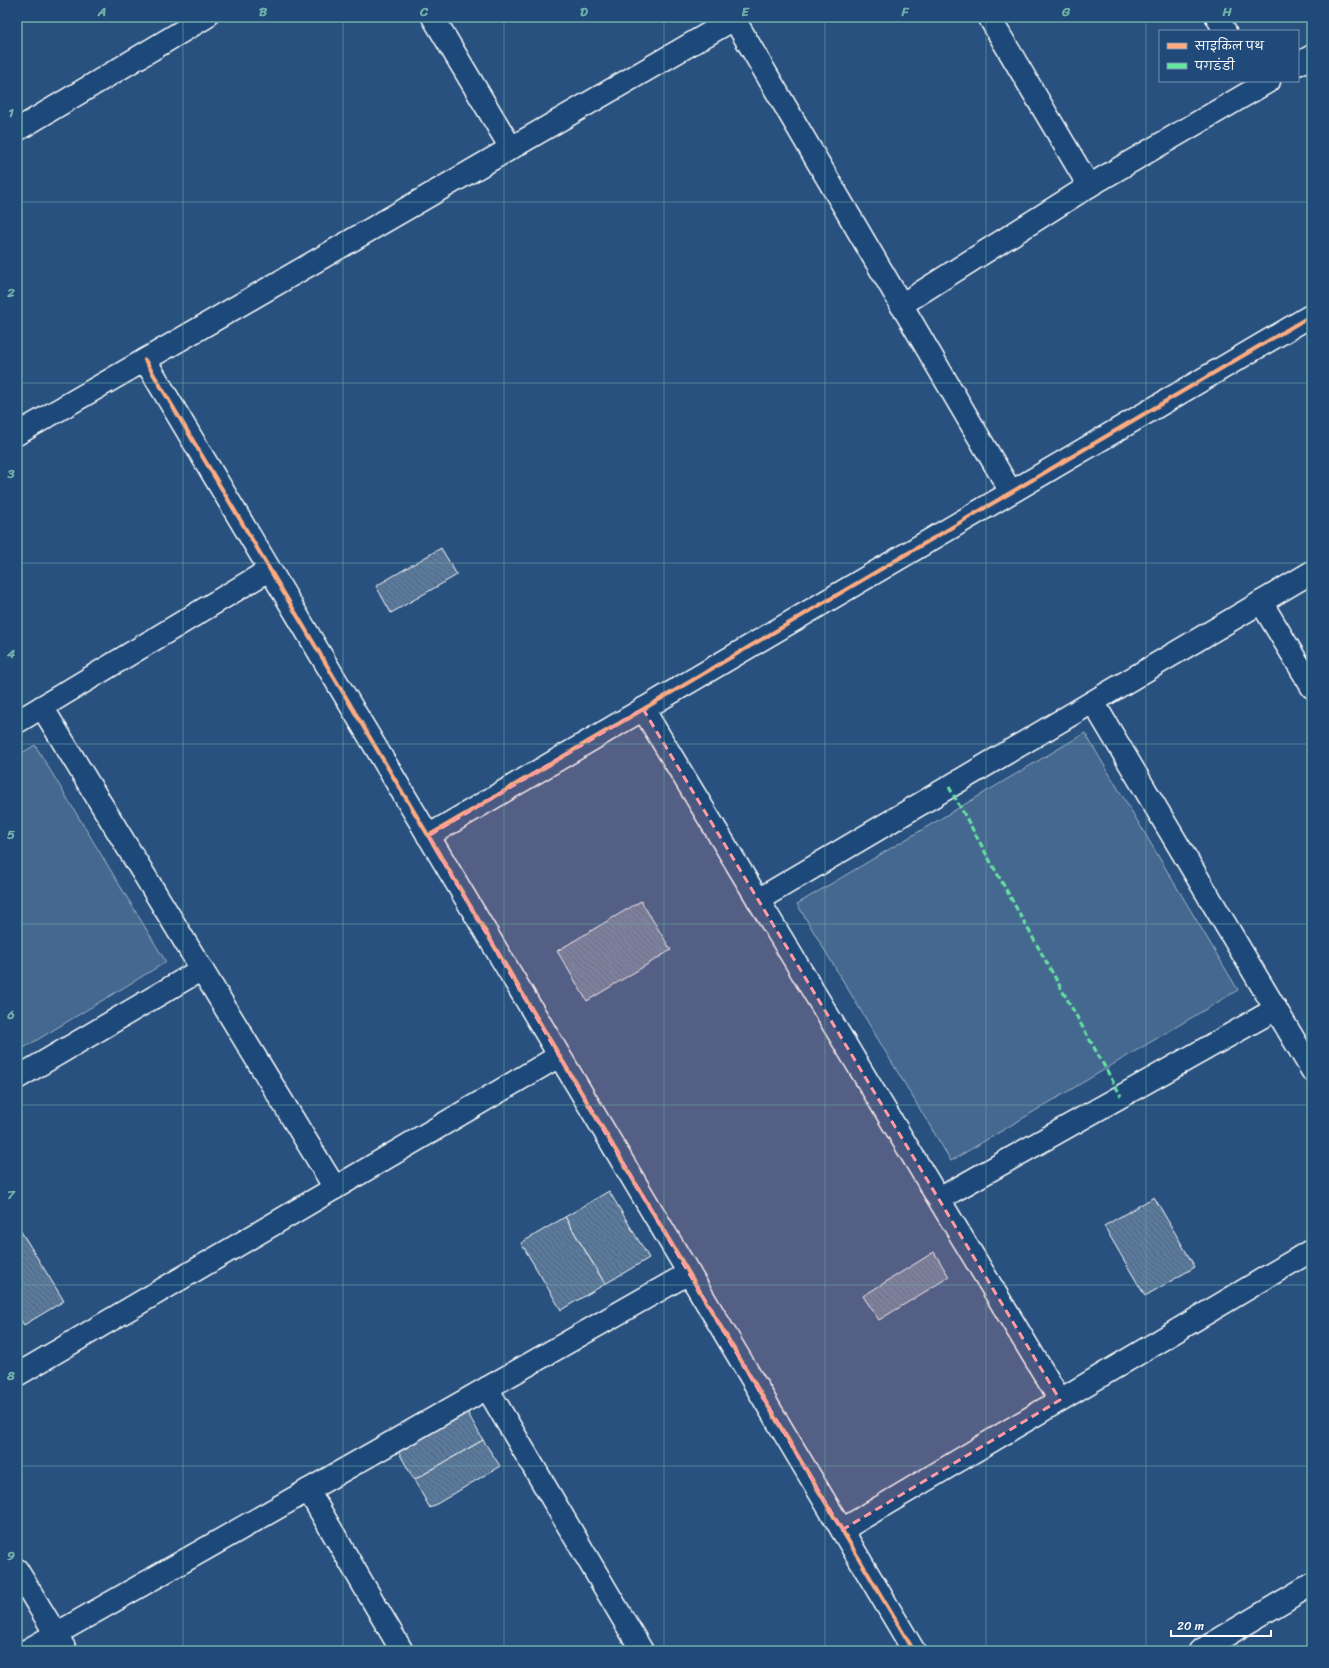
<svg xmlns="http://www.w3.org/2000/svg" width="1329" height="1668" font-family="Sriracha,'Playpen Sans Deva',sans-serif">
<style>
.green{fill:#446890;stroke:#a2b4c8}
.building{fill:url(#building-back-hatch);stroke:#fff}
.lines{fill:none;stroke-linecap:round;stroke-linejoin:round}
.street-casing{stroke:#fff;stroke-width:25}
.street{stroke:#1f4a7a;stroke-width:22}
.quiet{stroke:#66e7a1;stroke-width:3;stroke-dasharray:6 3;stroke-linecap:butt}
.cycleway-casing{stroke:#1f4a7a;stroke-width:6}
.cycleway{stroke:#ffac80;stroke-width:4}
.marked{fill:#ff9aa2;fill-opacity:0.2;stroke:#ff9aa2;stroke-width:3;stroke-dasharray:8 5;stroke-linejoin:round}
.grid{fill:none;stroke:#6fada8;stroke-width:1;stroke-opacity:0.55}
.neatline{fill:none;stroke:#6fada8;stroke-width:1.5}
.grid-label{font-size:13px;text-anchor:middle;font-weight:bold;fill:#6fada8}
</style>
<defs>
<pattern id="building-back-hatch" width="6" height="6" patternUnits="userSpaceOnUse"><rect width="6" height="6" fill="#5a7a9d"/><path d="M-1 5l2 2M0 0l6 6M5-1l2 2" fill="none" stroke="#536374"/></pattern>
</defs>
<rect width="100%" height="100%" fill="#28517f"/>
<filter id="ink" filterUnits="userSpaceOnUse"><feTurbulence type="fractalNoise" baseFrequency=".025" numOctaves="2"/><feDisplacementMap in="SourceGraphic" scale="8" xChannelSelector="R" yChannelSelector="G"/><feConvolveMatrix kernelMatrix="1 2 1 2 8 2 1 2 1" color-interpolation-filters="sRGB"/></filter>
<g filter="url(#ink)">
<g class="green">
<polygon points="1085,733 1238,990 951,1161 797,904"/>
<polygon points="35,745 166,962 17,1052 17,756"/>
</g>
<g class="building">
<polygon points="441,548 457,575 391,613 376,586"/>
<polygon points="641,901 671,950 587,1001 557,951"/>
<polygon points="609,1191 649,1258 605,1284 565,1217"/>
<polygon points="1154,1197 1195,1267 1145,1296 1104,1226"/>
<polygon points="565,1217 605,1284 561,1310 521,1243"/>
<polygon points="17,1225 64,1301 24,1325 17,1315"/>
<polygon points="934,1252 949,1277 879,1320 863,1296"/>
<polygon points="466,1410 483,1440 414,1480 397,1449"/>
<polygon points="483,1440 500,1466 430,1508 414,1480"/>
</g>
<g class="lines">
<g class="street-casing">
<g id="street">
<polyline points="433,17 511,148"/>
<polyline points="733,17 1011,492"/>
<polyline points="989,17 1089,186"/>
<polyline points="1217,17 1225,31"/>
<polyline points="1298,64 1312,56"/>
<polyline points="17,130 206,17"/>
<polyline points="901,305 1089,186 1269,81"/>
<polyline points="145,360 914,1651"/>
<polyline points="17,434 734,19"/>
<polyline points="1261,602 1312,687"/>
<polyline points="1093,702 1312,1070"/>
<polyline points="42,707 335,1188"/>
<polyline points="643,709 1060,1400"/>
<polyline points="17,722 269,570"/>
<polyline points="428,836 1312,315"/>
<polyline points="758,900 1312,572"/>
<polyline points="17,1078 202,969"/>
<polyline points="939,1199 1276,1009"/>
<polyline points="17,1375 559,1056"/>
<polyline points="487,1388 642,1651"/>
<polyline points="308,1490 402,1651"/>
<polyline points="842,1530 1312,1250"/>
<polyline points="17,1570 66,1651"/>
<polyline points="26,1651 689,1273"/>
<polyline points="1200,1651 1312,1584"/>
</g>
</g>
<use href="#street" class="street"/>
<polyline class="quiet" points="949,787 1121,1096"/>
<g class="cycleway-casing">
<g id="cycleway">
<polyline points="145,360 914,1651"/>
<polyline points="428,836 1312,315"/>
</g>
</g>
<use href="#cycleway" class="cycleway"/>
</g>
</g>
<path class="marked" d="M643,709L1060,1400L842,1530L428,836Z"/>
<path class="grid" d="M183,17V1651M343,17V1651M504,17V1651M664,17V1651M825,17V1651M986,17V1651M1146,17V1651M17,202H1312M17,383H1312M17,563H1312M17,744H1312M17,924H1312M17,1105H1312M17,1285H1312M17,1466H1312"/>
<rect width="1329" height="1668" fill="none" stroke="#1f4a7a" stroke-width="44"/>
<rect x="1159" y="30" width="140" height="52" fill="#1f4a7a" stroke="#7992af"/>
<rect x="1167" y="43" width="20" height="6" fill="#ffac80" stroke="#7992af"/>
<text x="1195" y="50" font-size="12" fill="#ffffff">साइकिल पथ</text>
<rect x="1167" y="63" width="20" height="6" fill="#66e7a1" stroke="#7992af"/>
<text x="1195" y="70" font-size="12" fill="#ffffff">पगडंडी</text>
<path d="M1171 1630v6h100v-6" fill="none" stroke="#ffffff" stroke-width="2"/>
<text x="1177" y="1630" font-size="12" fill="#ffffff" stroke="#1f4a7a" stroke-width="3" paint-order="stroke">20 m</text>
<rect x="22" y="22" width="1285" height="1624" class="neatline"/>
<g class="grid-label">
<text x="102" y="16">A</text>
<text x="263" y="16">B</text>
<text x="424" y="16">C</text>
<text x="584" y="16">D</text>
<text x="745" y="16">E</text>
<text x="905" y="16">F</text>
<text x="1066" y="16">G</text>
<text x="1227" y="16">H</text>
<text x="11" y="117">1</text>
<text x="11" y="297">2</text>
<text x="11" y="478">3</text>
<text x="11" y="658">4</text>
<text x="11" y="839">5</text>
<text x="11" y="1019">6</text>
<text x="11" y="1199">7</text>
<text x="11" y="1380">8</text>
<text x="11" y="1560">9</text>
</g>
</svg>
